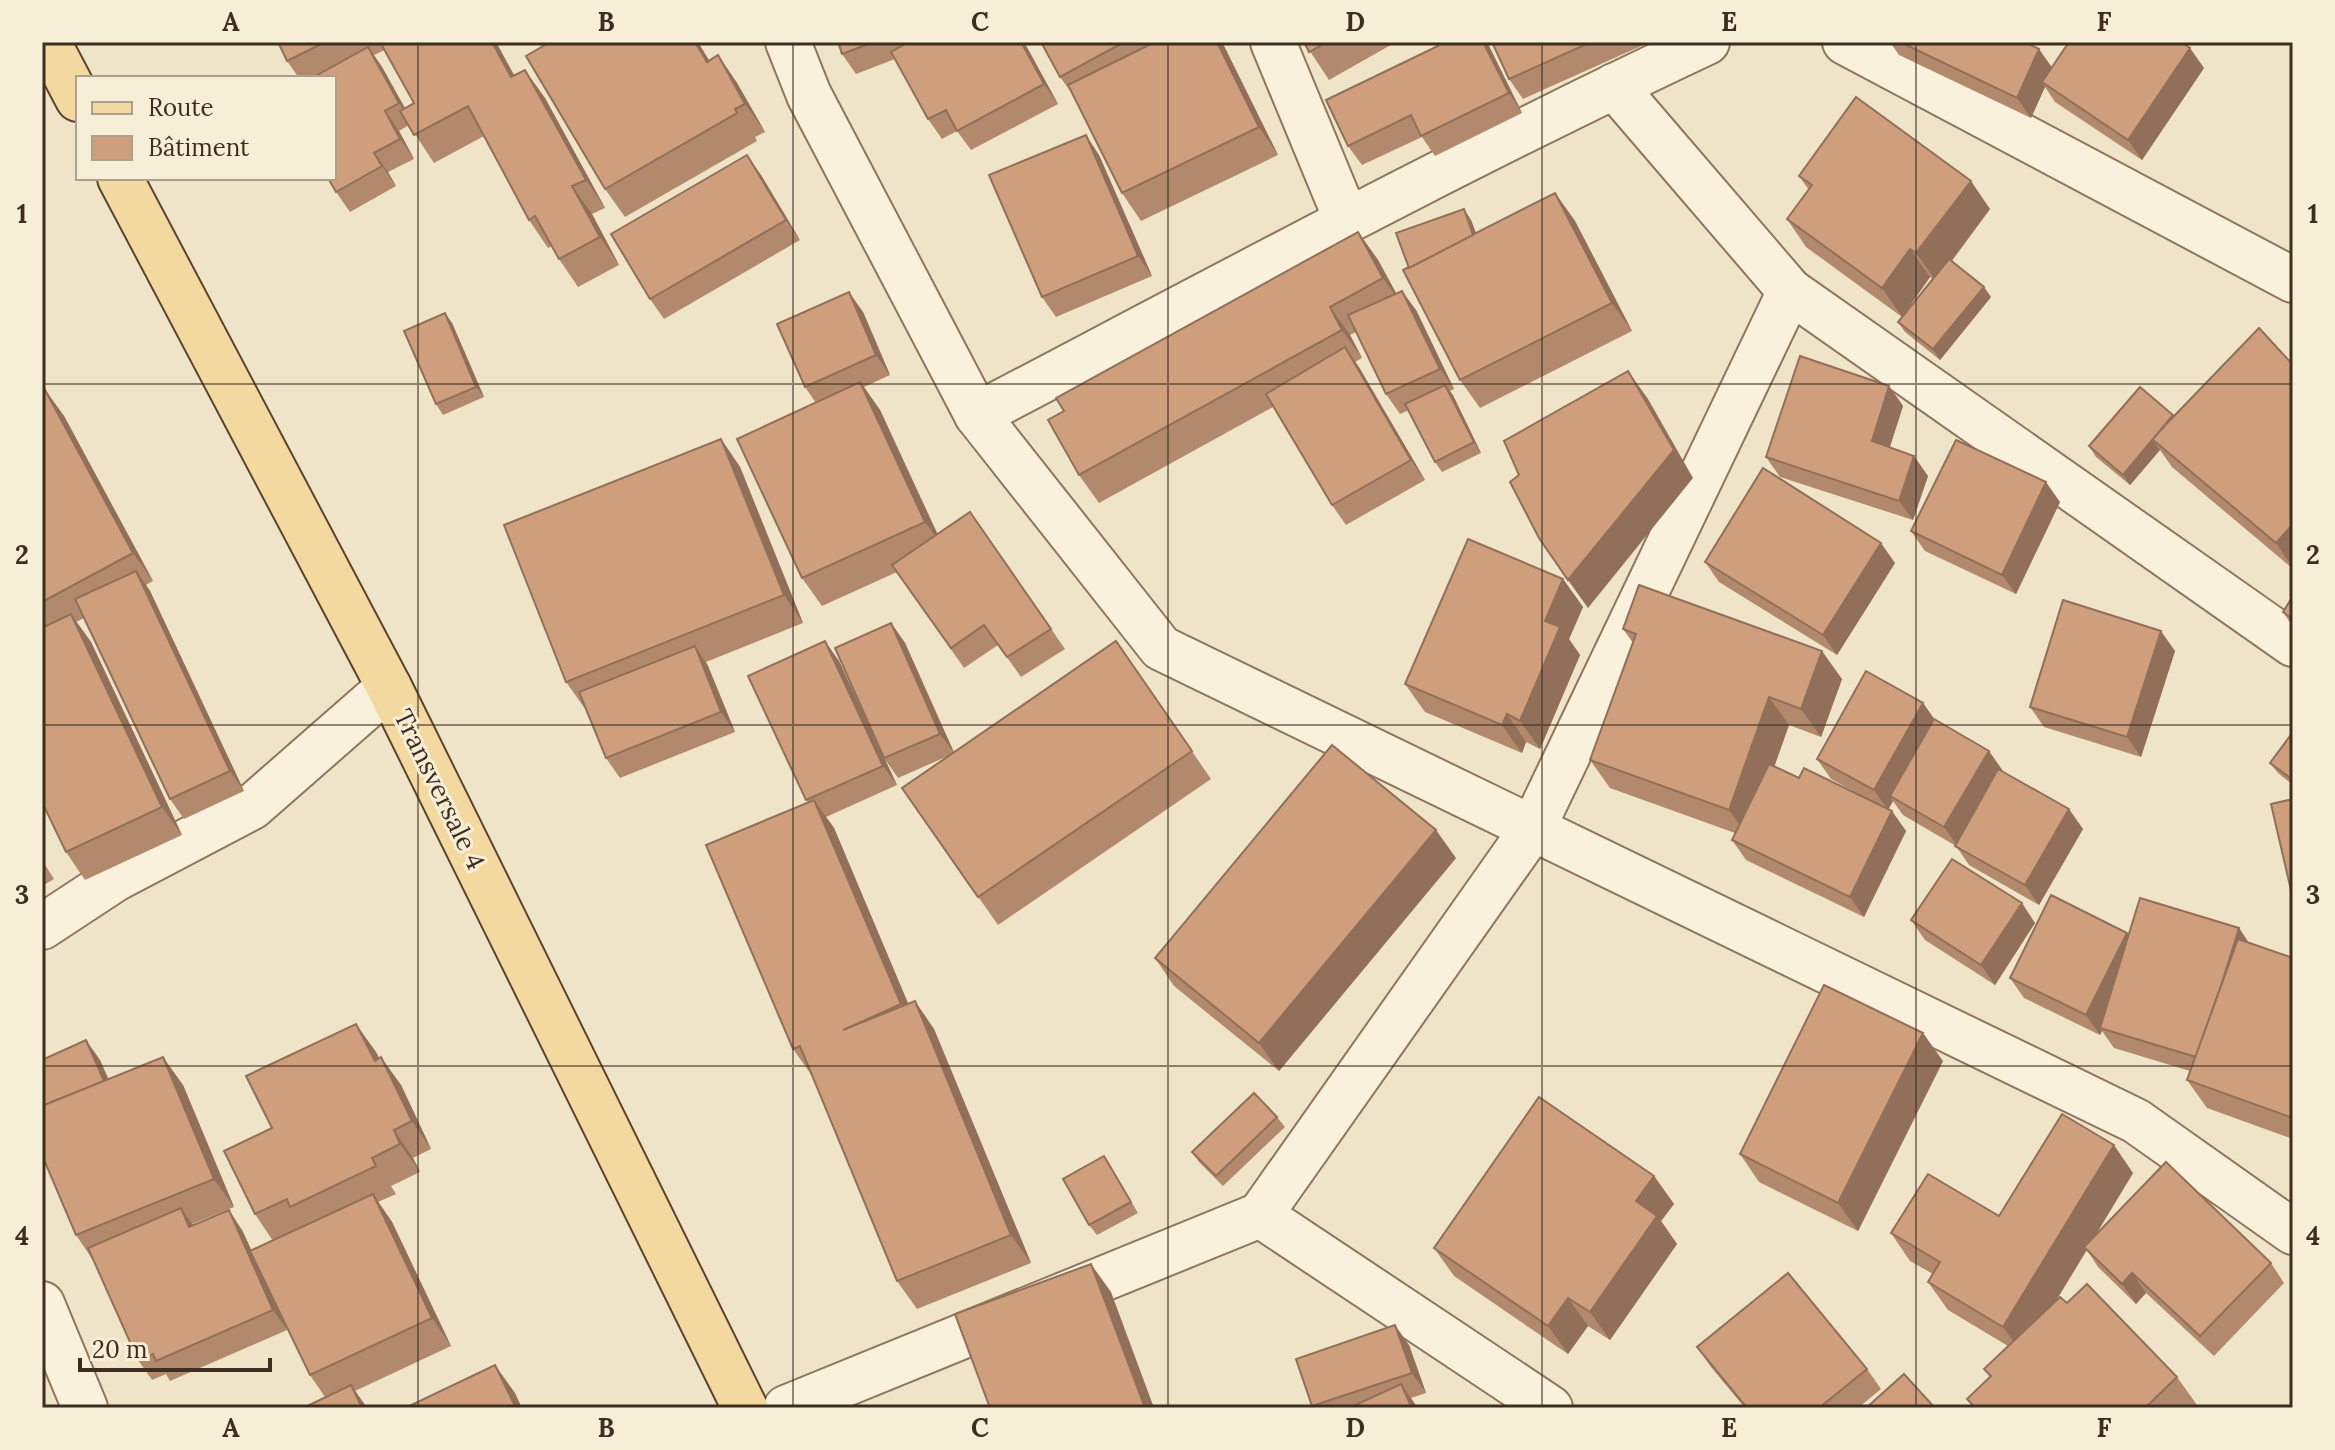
<svg xmlns="http://www.w3.org/2000/svg" width="2335" height="1450" font-family="Lora,serif">
<style>
.lines{fill:none;stroke-linecap:round;stroke-linejoin:round}
.minor-casing{stroke:#8d765c;stroke-width:48}
.major-casing{stroke:#5b4430;stroke-width:48}
.minor{stroke:#faf1dc;stroke-width:44}
.major{stroke:#f3d9a0;stroke-width:44}
.wall{fill:#b2896c;fill-rule:evenodd}
.shaded-wall{fill:#916f58}
.building{fill:#cf9f7d;stroke:#916f58;stroke-width:2}
.grid{fill:none;stroke:#3d2e20;stroke-width:2;stroke-opacity:0.55}
.labels{text-anchor:middle;dominant-baseline:central;stroke-width:6;stroke-linejoin:round;paint-order:stroke}
.street-label{font-size:26px;fill:#3d2e20;stroke:#f7eed8}
.neatline{fill:none;stroke:#3d2e20;stroke-width:3}
.grid-label{font-size:26px;text-anchor:middle;font-weight:bold;fill:#3d2e20}
</style>
<rect width="100%" height="100%" fill="#f0e4c8"/>
<g class="lines">
<g class="minor-casing">
<g id="minor">
<polyline points="788,42 809,95 977,415 1161,648 2136,1121 2293,1232"/>
<polyline points="1273,42 1347,221"/>
<polyline points="1845,42 2293,280"/>
<polyline points="1614,86 1790,291 2293,644"/>
<path d="M977,415C1219,288 1460,158 1707,42"/>
<polyline points="42,927 115,879 252,807 389,687"/>
<polyline points="42,1304 85,1408"/>
<polyline points="786,1408 1260,1215"/>
<polyline points="1550,1408 1260,1215 1533,828 1790,291"/>
</g>
</g>
<g class="major-casing">
<g id="major">
<polyline points="48,42 78,99"/>
<polyline points="120,178 389,687 745,1408"/>
</g>
</g>
<use href="#minor" class="minor"/>
<use href="#major" class="major"/>
</g>
<g class="wall">
<path d="M278,42H496L514,75L545,98L605,208L592,214L619,265L578,287L559,259L552,246L548,248L529,220L484,136L434,163L409,125L399,131L414,159L388,172L396,186L350,212L336,192L334,78H299L287,61ZM385,50L414,103L405,108L382,67L374,55Z"/>
<polygon points="550,42 698,42 709,60 718,55 737,83 765,132 755,137 757,141 625,217 605,189"/>
<polygon points="838,42 1024,42 1058,104 971,150 957,131 942,139 928,119 895,59 856,74 842,54"/>
<polygon points="1041,42 1222,42 1278,155 1141,221 1122,193 1074,96 1060,77"/>
<polygon points="1304,42 1396,42 1329,80"/>
<polygon points="1487,42 1522,113 1435,156 1422,137 1362,165 1348,146"/>
<polygon points="1492,42 1650,42 1523,99 1509,79"/>
<polygon points="1890,42 2025,42 2052,67 2204,68 2142,160 2055,102 2045,87 2031,118 1899,55"/>
<polygon points="1099,155 1152,276 1056,317 1042,297"/>
<polygon points="761,175 800,240 664,319 650,299"/>
<polygon points="1799,176 1990,209 1952,261 1991,297 1940,360 1905,332 1898,322 1933,279 1930,277 1902,317 1806,247 1787,219 1809,190"/>
<polygon points="1555,193 1575,221 1632,331 1480,408 1460,380 1409,268 1471,220 1476,233"/>
<polygon points="1358,232 1378,260 1396,293 1416,310 1454,389 1450,391 1481,453 1442,472 1435,462 1409,410 1400,414 1386,394 1356,332 1350,335 1362,358 1355,362 1425,480 1346,525 1332,505 1273,407 1099,503 1079,475"/>
<polygon points="863,312 890,375 864,387 880,410 937,534 970,512 1065,649 1021,677 998,645 964,668 897,572 822,606 802,578 816,403 805,387"/>
<polygon points="452,323 484,397 443,415 436,404"/>
<polygon points="2293,365 2293,569 2172,467 2160,450 2130,485 2096,457 2089,446 2174,416"/>
<polygon points="1889,386 1903,406 1890,447 1928,476 1913,520 1780,477 1766,457"/>
<polygon points="42,389 64,416 153,581 146,585 150,591 244,791 184,819 170,799 84,618 76,622 91,642 182,835 85,880 66,852 42,802"/>
<polygon points="721,439 740,467 803,623 706,662 708,666 735,732 620,778 606,758 586,710 566,682"/>
<polygon points="2060,502 2016,594 1925,551 1911,531"/>
<polygon points="1705,562 1895,563 1837,655 1719,582"/>
<polygon points="1563,579 1583,607 1569,639 1580,655 1540,749 1526,742 1522,753 1425,712 1405,684"/>
<polygon points="2293,596 2293,627 2283,612"/>
<polygon points="891,623 905,643 954,752 1116,641 1211,779 998,925 902,788 948,756 898,778 884,758 897,785 826,817 834,828 908,1003 934,1029 1031,1263 917,1309 897,1281 813,1077 793,1049 808,802 806,800 839,661 883,757"/>
<polygon points="1623,629 1842,679 1821,737 1789,725 1774,767 1799,778 1862,796 1831,779 1817,759 1923,703 1934,719 2003,772 2083,829 2039,905 1969,865 1956,846 1903,815 1893,801 1888,809 1906,831 1864,917 1746,860 1732,840 1735,833 1610,788 1590,760 1633,643"/>
<polygon points="2175,651 2141,757 2044,727 2030,707"/>
<polygon points="2293,732 2293,785 2278,773 2270,763"/>
<polygon points="1456,858 1279,1071 1174,986 1155,958"/>
<polygon points="42,860 54,879 42,886"/>
<polygon points="1911,920 2035,923 1995,985 1925,940"/>
<polygon points="2239,928 2249,943 2293,958 2293,1139 2207,1108 2187,1080 2190,1071 2114,1048 2102,1031 2100,1035 2024,998 2010,978 2128,936"/>
<polygon points="376,1052 379,1058 401,1085 431,1149 413,1158 420,1172 391,1186 396,1194 378,1202 392,1222 451,1346 355,1391 365,1405 325,1397 310,1375 278,1308 287,1330 170,1381 166,1374 152,1380 138,1360 95,1263 76,1235 100,1060 108,1079 183,1085 234,1207 192,1224 193,1225 242,1230 252,1251 273,1241 255,1214 272,1128"/>
<polygon points="1943,1061 1858,1231 1759,1182 1740,1154"/>
<polygon points="1277,1117 1285,1127 1223,1186 1199,1162 1192,1152"/>
<polygon points="1104,1156 1138,1213 1097,1235 1089,1225"/>
<polygon points="2133,1173 2095,1236 2271,1263 2284,1283 2214,1356 2146,1293 2136,1304 2098,1267 2087,1250 2056,1301 2067,1303 2177,1377 2197,1405 2193,1408 1973,1408 1967,1399 1990,1377 1984,1369 2008,1346 1948,1310 1928,1282 1933,1274 1910,1261 1891,1233 1999,1216"/>
<polygon points="1654,1176 1674,1204 1661,1221 1677,1244 1610,1340 1588,1326 1568,1354 1454,1276 1434,1248"/>
<polygon points="1409,1345 1426,1393 1411,1398 1417,1408 1314,1408 1312,1406"/>
<polygon points="1697,1347 1867,1369 1881,1389 1858,1408 1745,1408 1711,1367"/>
</g>
<g class="shaded-wall">
<polygon points="492,42 496,42 530,105 511,77"/>
<polygon points="695,42 698,42 726,90 707,62"/>
<polygon points="1021,42 1024,42 1058,104 1044,84"/>
<polygon points="1217,42 1222,42 1224,46 1278,155 1259,127"/>
<polygon points="1483,42 1487,42 1522,113 1509,93"/>
<polygon points="368,47 382,67 413,123 399,103"/>
<polygon points="2190,48 2204,68 2142,160 2128,140"/>
<polygon points="2039,49 2053,69 2042,82 2045,87 2031,118 2017,98"/>
<polygon points="718,55 737,83 765,132 745,104"/>
<polygon points="525,70 545,98 605,208 586,180"/>
<polygon points="385,111 399,131 414,159 400,139"/>
<polygon points="1086,135 1099,155 1152,276 1138,256"/>
<polygon points="374,153 388,172 396,186 382,166"/>
<polygon points="747,155 761,175 800,240 786,220"/>
<polygon points="1971,181 1990,209 1936,281 1916,253"/>
<polygon points="572,186 592,214 619,265 600,237"/>
<polygon points="1555,193 1575,221 1632,331 1612,303"/>
<polygon points="1464,209 1471,220 1486,261 1479,250"/>
<polygon points="1358,232 1378,260 1403,306 1383,278"/>
<polygon points="1910,249 1930,277 1902,317 1882,288"/>
<polygon points="1984,287 1991,297 1940,360 1933,349"/>
<polygon points="1402,291 1416,310 1454,389 1440,369"/>
<polygon points="849,292 863,312 890,375 876,355"/>
<polygon points="1330,307 1350,335 1362,358 1342,330"/>
<polygon points="445,313 452,323 484,397 476,387"/>
<polygon points="1345,347 1359,367 1425,480 1411,460"/>
<polygon points="1628,371 1648,399 1693,478 1588,608 1568,580"/>
<polygon points="860,382 880,410 945,550 925,522"/>
<polygon points="1445,385 1453,395 1481,453 1474,442"/>
<polygon points="1889,386 1903,406 1885,461 1872,441"/>
<polygon points="44,388 64,416 153,581 133,553"/>
<polygon points="721,439 740,467 803,623 784,595"/>
<polygon points="2153,440 2160,450 2130,485 2123,475"/>
<polygon points="1914,456 1928,476 1913,520 1899,501"/>
<polygon points="2046,482 2060,502 2016,594 2002,575"/>
<polygon points="2293,524 2293,568 2276,543"/>
<polygon points="1881,543 1895,563 1837,655 1823,635"/>
<polygon points="136,571 150,591 244,791 230,771"/>
<polygon points="1563,579 1583,607 1569,639 1580,655 1540,749 1520,721 1545,621"/>
<polygon points="71,614 91,642 182,835 162,807"/>
<polygon points="891,623 905,643 954,753 940,734"/>
<polygon points="2161,631 2175,651 2141,757 2127,737"/>
<polygon points="825,641 839,661 897,785 883,766"/>
<polygon points="695,646 708,666 735,732 721,712"/>
<polygon points="1822,651 1842,679 1821,737 1801,709"/>
<polygon points="1769,697 1789,725 1749,838 1729,810"/>
<polygon points="1923,703 1937,723 1890,796 1893,801 1888,810 1874,790"/>
<polygon points="1507,714 1526,742 1522,753 1502,725"/>
<polygon points="1989,751 2003,771 1958,847 1944,827"/>
<polygon points="814,800 834,828 920,1032 901,1004"/>
<polygon points="2069,809 2083,829 2039,905 2025,885"/>
<polygon points="1892,811 1906,831 1864,917 1850,897"/>
<polygon points="1436,830 1456,858 1279,1071 1259,1043"/>
<polygon points="2022,903 2035,923 1995,985 1981,965"/>
<polygon points="2239,928 2252,948 2198,1058"/>
<polygon points="2127,933 2140,953 2100,1028 2102,1031 2100,1035 2086,1015"/>
<polygon points="915,1001 934,1029 1031,1263 1011,1235"/>
<polygon points="356,1024 376,1052 394,1089 375,1061"/>
<polygon points="1923,1033 1943,1061 1858,1231 1838,1203"/>
<polygon points="86,1040 100,1060 119,1103 105,1083"/>
<polygon points="163,1057 183,1085 234,1207 214,1179"/>
<polygon points="381,1057 401,1085 431,1149 412,1121"/>
<polygon points="394,1130 413,1158 420,1172 400,1144"/>
<polygon points="2114,1145 2133,1173 2023,1355 2003,1327"/>
<polygon points="1654,1176 1674,1204 1661,1221 1677,1244 1610,1340 1590,1312 1636,1201"/>
<polygon points="373,1194 392,1222 451,1346 432,1318"/>
<polygon points="181,1208 195,1228 189,1227"/>
<polygon points="229,1210 242,1230 287,1330 273,1310"/>
<polygon points="1091,1264 1111,1292 1154,1408 1145,1408"/>
<polygon points="2132,1273 2146,1293 2136,1304 2122,1284"/>
<polygon points="1568,1298 1588,1326 1568,1354 1548,1326"/>
<polygon points="1395,1325 1409,1345 1426,1393 1412,1373"/>
<polygon points="495,1365 515,1393 522,1408 516,1408"/>
<polygon points="1401,1384 1415,1404 1417,1408 1412,1408"/>
<polygon points="351,1385 365,1405 366,1408 362,1408"/>
</g>
<g class="building">
<polygon points="278,42 325,42 287,61"/>
<polygon points="380,42 492,42 511,77 525,70 586,180 572,186 600,237 559,259 535,216 529,220 468,106 414,135 400,111 414,103"/>
<polygon points="550,42 695,42 707,62 718,55 745,104 735,109 737,113 605,189 526,56"/>
<polygon points="838,42 874,42 842,54"/>
<polygon points="909,42 1021,42 1044,84 957,131 946,110 928,119 891,52"/>
<polygon points="1041,42 1124,42 1060,77"/>
<polygon points="1155,42 1217,42 1259,127 1122,193 1068,85"/>
<polygon points="1304,42 1327,42 1309,52"/>
<polygon points="1436,42 1483,42 1509,93 1421,136 1411,115 1348,146 1326,100 1438,46"/>
<polygon points="1492,42 1591,42 1509,79"/>
<polygon points="1900,42 2025,42 2039,49 2017,98"/>
<polygon points="2069,42 2181,42 2190,48 2128,140 2042,82"/>
<polygon points="368,47 399,103 385,111 400,139 374,153 382,166 336,192 328,178 334,178 334,78 312,78"/>
<polygon points="1856,97 1971,181 1916,253 1910,249 1882,288 1787,219 1812,185 1799,176"/>
<polygon points="1086,135 1138,256 1042,297 989,175"/>
<polygon points="747,155 786,220 650,299 611,234"/>
<polygon points="1555,193 1612,303 1460,380 1403,270"/>
<polygon points="1464,209 1473,235 1409,268 1396,233"/>
<polygon points="1358,232 1383,278 1330,307 1342,330 1079,475 1048,420 1064,411 1056,398"/>
<polygon points="1949,259 1984,287 1933,349 1898,322"/>
<polygon points="1402,291 1440,369 1386,394 1348,315"/>
<polygon points="849,292 876,355 805,387 777,324"/>
<polygon points="445,313 476,387 436,404 404,331"/>
<polygon points="2259,328 2293,365 2293,524 2276,543 2152,439"/>
<polygon points="1345,347 1411,460 1332,505 1266,394"/>
<polygon points="1800,356 1889,386 1872,441 1914,456 1899,501 1766,457"/>
<polygon points="1628,371 1674,450 1568,580 1539,538 1510,482 1519,475 1504,441"/>
<polygon points="860,382 925,522 802,578 737,439"/>
<polygon points="1445,385 1474,442 1435,462 1405,404"/>
<polygon points="2140,387 2173,415 2123,475 2089,446"/>
<polygon points="44,388 133,553 42,602 42,389"/>
<polygon points="721,439 784,595 566,682 504,525"/>
<polygon points="1956,440 2046,482 2002,575 1911,531"/>
<polygon points="1763,468 1881,543 1823,635 1705,562"/>
<polygon points="970,512 1051,629 1007,657 984,625 951,648 892,565"/>
<polygon points="1468,539 1563,579 1545,621 1560,627 1520,721 1507,714 1502,725 1405,684"/>
<polygon points="136,571 230,771 170,799 75,599"/>
<polygon points="1639,585 1822,651 1801,709 1769,697 1729,810 1590,760 1636,634 1623,629"/>
<polygon points="2293,596 2293,619 2283,612"/>
<polygon points="2063,600 2161,631 2127,737 2030,707"/>
<polygon points="71,614 162,807 66,852 42,802 42,628"/>
<polygon points="891,623 940,734 884,758 835,648"/>
<polygon points="825,641 883,766 806,800 748,676"/>
<polygon points="1116,641 1192,751 978,897 902,788"/>
<polygon points="695,646 721,712 606,758 579,692"/>
<polygon points="1866,671 1923,703 1874,790 1817,759"/>
<polygon points="1934,719 1989,751 1944,827 1890,796"/>
<polygon points="2293,732 2293,780 2270,763"/>
<polygon points="1332,745 1436,830 1259,1043 1155,958"/>
<polygon points="1769,764 1799,778 1804,768 1892,811 1850,897 1732,840"/>
<polygon points="1998,769 2069,809 2025,885 1955,846"/>
<polygon points="2293,799 2293,899 2271,804"/>
<polygon points="814,800 901,1004 843,1030 915,1001 1011,1235 897,1281 800,1046 793,1049 706,845"/>
<polygon points="1952,859 2022,903 1981,965 1911,920"/>
<polygon points="2051,895 2127,933 2086,1015 2010,978"/>
<polygon points="2140,898 2239,928 2220,989 2196,1057 2100,1028"/>
<polygon points="2238,939 2293,958 2293,1118 2187,1080"/>
<polygon points="1824,985 1923,1033 1838,1203 1740,1154"/>
<polygon points="356,1024 375,1061 381,1057 412,1121 394,1130 400,1144 372,1158 376,1166 290,1207 287,1199 255,1214 224,1151 272,1128 246,1076"/>
<polygon points="86,1040 104,1081 42,1106 42,1060"/>
<polygon points="163,1057 214,1179 76,1235 42,1155 42,1106"/>
<polygon points="1254,1093 1277,1117 1216,1176 1192,1152"/>
<polygon points="1539,1097 1654,1176 1636,1201 1657,1216 1590,1312 1568,1298 1548,1326 1434,1248"/>
<polygon points="2062,1114 2114,1145 2003,1327 1928,1282 1940,1262 1891,1233 1928,1174 1999,1216"/>
<polygon points="1104,1156 1131,1202 1089,1225 1063,1179"/>
<polygon points="2166,1162 2271,1263 2200,1336 2132,1273 2122,1284 2084,1247"/>
<polygon points="373,1194 432,1318 310,1375 250,1251"/>
<polygon points="181,1208 189,1227 229,1210 273,1310 156,1361 153,1354 138,1360 88,1248"/>
<polygon points="1091,1264 1145,1408 990,1408 955,1314"/>
<polygon points="1788,1273 1867,1369 1819,1408 1747,1408 1697,1347"/>
<polygon points="2087,1284 2177,1377 2145,1408 1976,1408 1967,1399 1991,1376 1984,1369 2060,1297 2067,1303"/>
<polygon points="1395,1325 1412,1373 1312,1406 1296,1359"/>
<polygon points="495,1365 516,1408 408,1408 407,1407"/>
<polygon points="1904,1374 1935,1408 1866,1408"/>
<polygon points="1401,1384 1412,1408 1349,1408"/>
<polygon points="351,1385 362,1408 303,1408"/>
</g>
<path class="grid" d="M418,42V1408M793,42V1408M1168,42V1408M1542,42V1408M1916,42V1408M42,384H2293M42,725H2293M42,1066H2293"/>
<g class="labels">
<g class="street-label">
<text transform="translate(440 789) rotate(64)">Transversale 4</text>
</g>
</g>
<rect width="2335" height="1450" fill="none" stroke="#f7eed8" stroke-width="88"/>
<rect x="76" y="76" width="260" height="104" fill="#f7eed8" stroke="#ada18e" stroke-width="2"/>
<rect x="92" y="102" width="40" height="12" fill="#f3d9a0" stroke="#ada18e" stroke-width="2"/>
<text x="148" y="116" font-size="24" fill="#3d2e20">Route</text>
<rect x="92" y="136" width="40" height="24" fill="#cf9f7d" stroke="#ada18e" stroke-width="2"/>
<text x="148" y="156" font-size="24" fill="#3d2e20">Bâtiment</text>
<path d="M80 1358v12h190v-12" fill="none" stroke="#3d2e20" stroke-width="4"/>
<text x="92" y="1358" font-size="24" fill="#3d2e20" stroke="#f7eed8" stroke-width="6" paint-order="stroke">20 m</text>
<rect x="44" y="44" width="2247" height="1362" class="neatline"/>
<g class="grid-label">
<text x="231" y="31">A</text>
<text x="606" y="31">B</text>
<text x="980" y="31">C</text>
<text x="1355" y="31">D</text>
<text x="1729" y="31">E</text>
<text x="2104" y="31">F</text>
<text x="22" y="223">1</text>
<text x="2313" y="223">1</text>
<text x="22" y="564">2</text>
<text x="2313" y="564">2</text>
<text x="22" y="904">3</text>
<text x="2313" y="904">3</text>
<text x="22" y="1245">4</text>
<text x="2313" y="1245">4</text>
<text x="231" y="1437">A</text>
<text x="606" y="1437">B</text>
<text x="980" y="1437">C</text>
<text x="1355" y="1437">D</text>
<text x="1729" y="1437">E</text>
<text x="2104" y="1437">F</text>
</g>
</svg>
